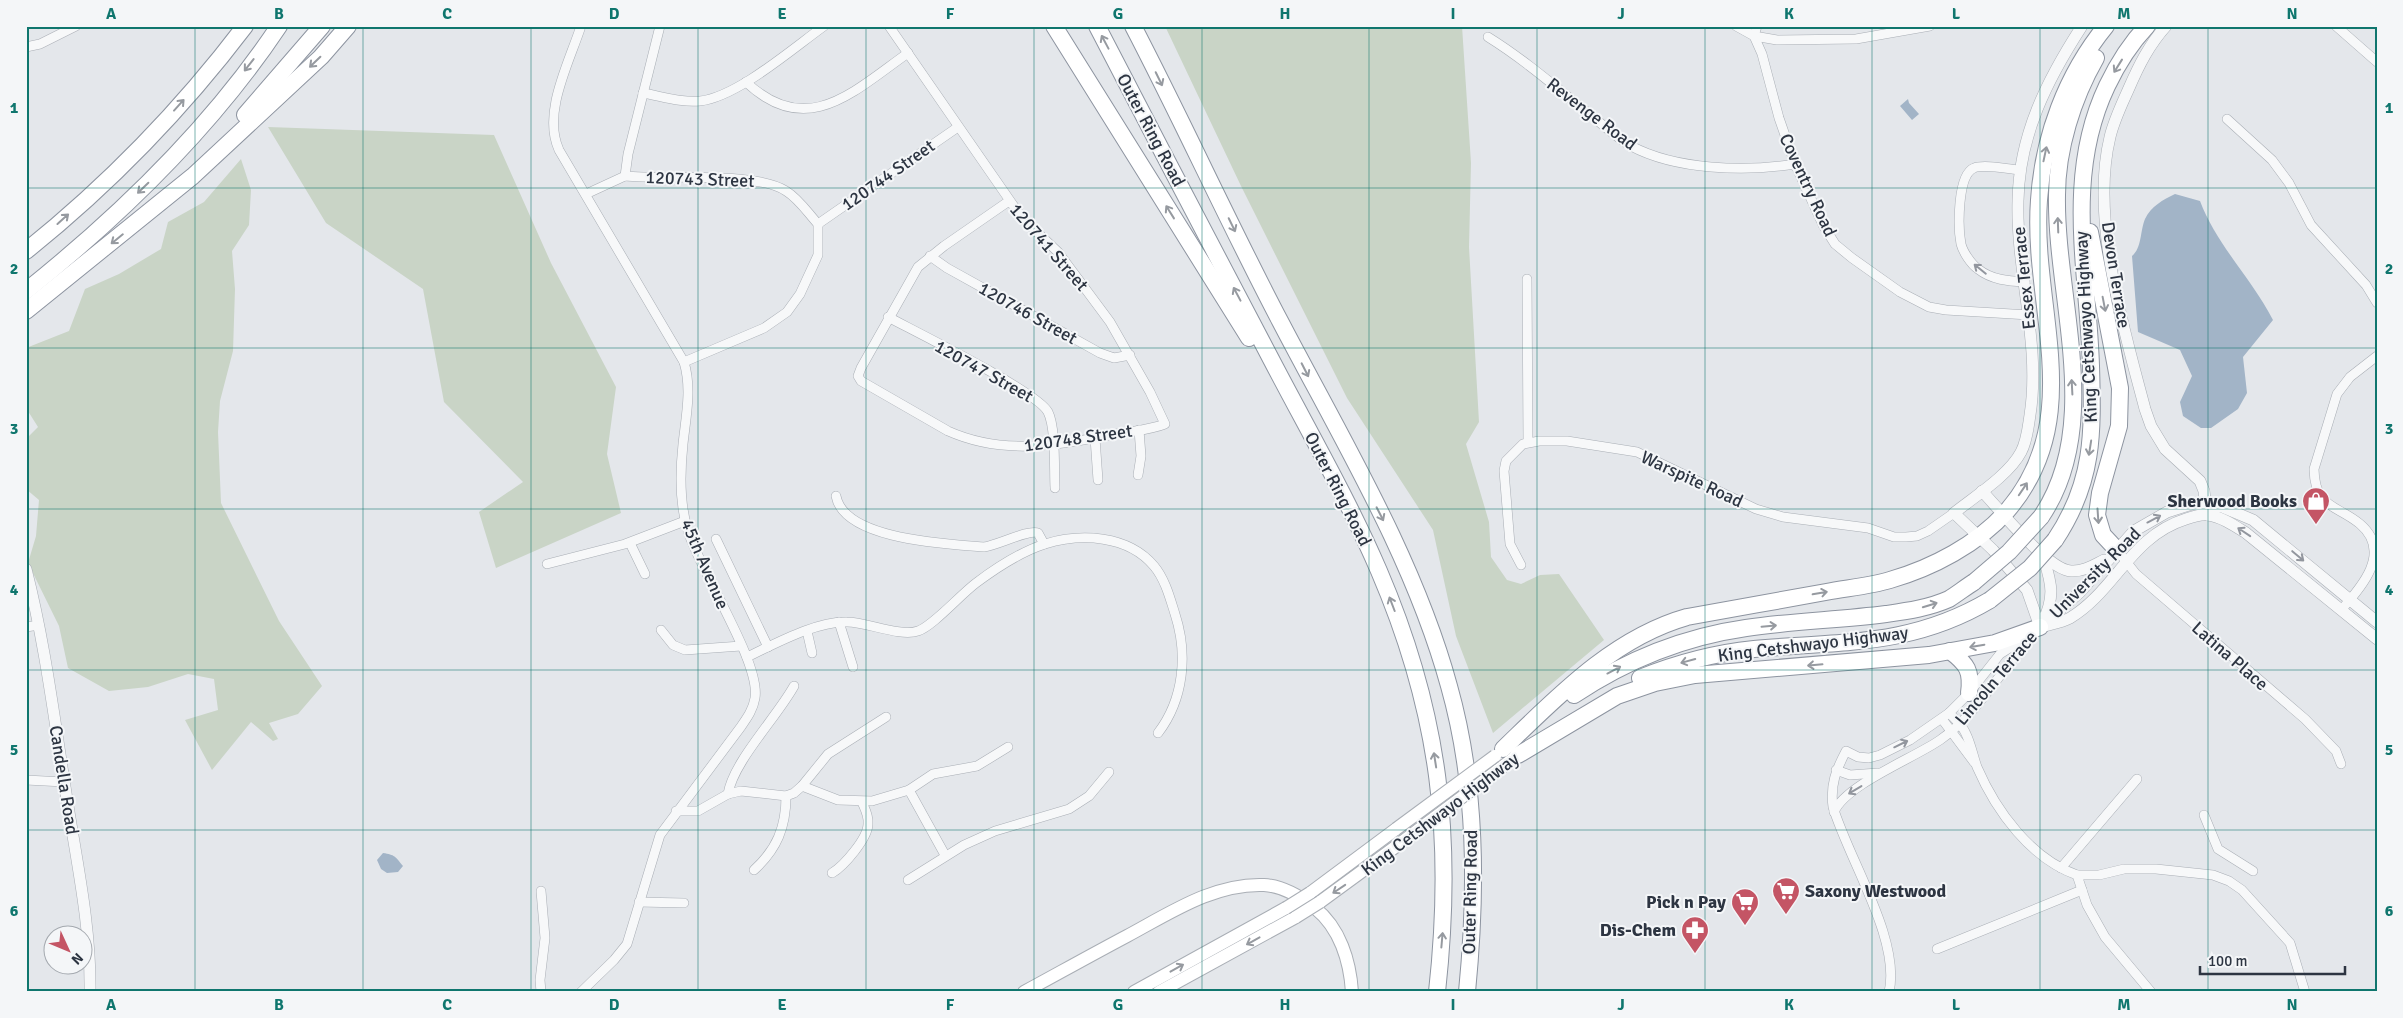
<svg xmlns="http://www.w3.org/2000/svg" width="2403" height="1018" font-family="Signika,sans-serif">
<style>
.green{fill:#c9d4c6}
.water{fill:#a2b4c7}
.lines{fill:none;stroke-linecap:round;stroke-linejoin:round}
.minor-casing{stroke:#a9aeb5;stroke-width:10}
.tertiary-casing{stroke:#a9aeb5;stroke-width:12}
.secondary-casing{stroke:#a9aeb5;stroke-width:14}
.motorway-casing{stroke:#8d94a0;stroke-width:18}
.minor{stroke:#f7f8f9;stroke-width:9}
.tertiary{stroke:#f7f8f9;stroke-width:11}
.secondary{stroke:#fff;stroke-width:12}
.motorway{stroke:#fff;stroke-width:16}
.secondary-bridge-casing{stroke:#a9aeb5;stroke-width:14;stroke-linecap:butt}
.motorway-bridge-casing{stroke:#8d94a0;stroke-width:18;stroke-linecap:butt}
.secondary-bridge{stroke:#fff;stroke-width:12}
.motorway-bridge{stroke:#fff;stroke-width:16}
.oneway{stroke:#969aa0}
.oneway2{stroke:#92969e}
.grid{fill:none;stroke:#0f766e;stroke-width:1;stroke-opacity:0.55}
.labels{text-anchor:middle;dominant-baseline:central;stroke-width:4;stroke-linejoin:round;paint-order:stroke}
.street-label{font-size:18px;fill:#2d3542;stroke:#f4f6f8}
.poi-label{font-size:18px;font-weight:bold;fill:#2d3542;stroke:#f4f6f8;text-anchor:end}
.neatline{fill:none;stroke:#0f766e;stroke-width:2}
.grid-label{font-size:16px;text-anchor:middle;font-weight:bold;fill:#0f766e}
</style>
<rect width="100%" height="100%" fill="#e4e7eb"/>
<g class="green">
<polygon points="1165,26 1462,26 1471,163 1469,247 1479,422 1466,444 1489,522 1491,557 1507,580 1521,584 1540,575 1559,574 1604,640 1493,733 1456,636 1433,530 1347,398 1241,186"/>
<polygon points="268,127 494,135 551,263 616,387 607,454 621,513 496,568 479,512 523,482 444,402 423,289 326,223"/>
<polygon points="241,159 251,190 249,225 232,251 235,289 233,351 220,401 218,432 221,503 279,621 322,686 298,714 269,723 278,739 273,741 251,722 212,770 185,720 218,710 214,679 188,674 148,687 109,691 68,668 59,626 28,563 36,536 39,500 26,489 26,439 38,427 26,408 26,348 69,331 85,289 119,274 161,249 168,222 204,202"/>
</g>
<g class="water">
<polygon points="1908,99 1909,103 1919,114 1912,120 1900,106"/>
<path d="M2175,194L2200,201C2216,244 2252,279 2273,320L2243,357L2247,393L2238,409L2211,428H2201L2183,416L2180,402L2192,376L2180,350L2138,332L2132,256C2142,248 2140,231 2145,219C2151,206 2163,200 2175,194Z"/>
<path d="M383,853C395,855 395,856 403,866L398,872L387,873L381,869L377,860Z"/>
</g>
<g class="lines">
<g class="minor-casing">
<g id="minor">
<path d="M581,26C569,63 542,113 559,150L684,362C692,389 686,416 683,444C680,472 679,503 688,531C700,571 761,663 755,698C753,710 747,718 740,728L660,835L627,944L614,960L581,992"/>
<path d="M889,26L1022,218L1058,252L1110,322L1150,392L1165,424C1150,430 1132,431 1116,434C1058,445 1004,456 948,431L861,381L858,376L861,368L918,267L944,246L1009,201"/>
<polyline points="1736,26 1754,36 1777,40 1856,39 1930,26"/>
<polyline points="1757,26 1754,36 1762,54 1779,118 1795,164 1823,225 1835,244 1852,258 1900,292 1929,307 1946,310 2029,315"/>
<polyline points="2336,26 2377,62"/>
<path d="M1488,37C1525,60 1558,89 1592,116C1604,126 1617,138 1631,146C1676,170 1745,172 1795,164"/>
<polyline points="26,47 40,44 76,26"/>
<path d="M746,82C807,140 854,91 908,53"/>
<path d="M643,93C661,96 681,103 700,101C737,97 792,49 824,26"/>
<polyline points="2227,119 2272,160 2289,183 2311,225 2366,285 2377,303"/>
<path d="M2020,170C2009,169 1983,164 1974,168C1957,175 1958,228 1961,244C1963,252 1971,264 1978,269C1992,280 2008,281 2025,282"/>
<path d="M625,176C665,180 756,171 786,191C799,199 808,213 818,224V255L800,294L787,312L764,328L684,362"/>
<polyline points="586,194 625,176 628,154 660,26"/>
<polyline points="818,224 958,127"/>
<polyline points="930,256 947,268 1100,353 1114,358 1130,355"/>
<polyline points="1527,279 1528,442"/>
<path d="M888,317C916,332 1038,392 1048,412C1056,428 1054,469 1055,488"/>
<polyline points="1095,438 1098,480"/>
<polyline points="1138,475 1141,456 1139,430"/>
<path d="M836,496C844,540 948,544 984,547C998,545 1029,529 1038,533L1044,544"/>
<polyline points="716,539 768,647"/>
<polyline points="630,543 645,574"/>
<polyline points="2117,550 2136,574 2305,719 2336,751 2341,764"/>
<polyline points="547,564 625,544 685,521"/>
<polyline points="1521,565 1510,544 1504,471 1506,461 1523,444 1539,441 1567,441 1637,452 1756,509 1783,517 1868,528 1894,537 1906,537 1917,536 1928,531 1954,513"/>
<path d="M2341,610C2361,588 2393,552 2360,524C2336,504 2315,509 2314,469L2337,394L2350,377L2377,356"/>
<polyline points="839,622 853,667"/>
<polyline points="26,627 39,625"/>
<polyline points="661,630 673,645 685,650 741,646"/>
<polyline points="807,631 812,653"/>
<path d="M747,657C775,644 816,621 847,622C867,622 900,637 918,631C933,626 960,595 976,583C996,568 1020,552 1045,544C1081,533 1128,535 1154,566C1165,579 1170,598 1175,614C1188,654 1184,699 1158,733"/>
<path d="M1949,713C1955,719 1963,726 1966,734C1971,744 1973,756 1977,767C1996,811 2031,859 2077,875L2087,905L2105,937L2151,992"/>
<polyline points="1942,719 1974,762"/>
<polyline points="1836,770 1850,775 1878,773"/>
<polyline points="26,780 64,782"/>
<polyline points="802,786 838,800 872,801 909,790 933,774 977,766 1008,747"/>
<polyline points="909,790 945,855"/>
<path d="M728,794C733,762 777,717 794,686"/>
<polyline points="676,811 698,811 728,794 741,791 786,796 794,793 802,786 828,754 886,717"/>
<path d="M1834,812C1845,785 1914,758 1940,740C1976,715 1999,673 2028,641"/>
<polyline points="2204,815 2218,849 2253,871"/>
<polyline points="2061,868 2137,779"/>
<path d="M754,870C777,849 786,827 786,796"/>
<path d="M832,873C844,866 868,838 868,824C869,816 865,809 862,802"/>
<polyline points="2077,875 2099,875 2124,869 2156,869 2213,875 2229,881 2242,890 2290,943 2305,992"/>
<polyline points="908,880 964,845 995,831 1069,809 1089,796 1109,772"/>
<polyline points="639,902 684,903"/>
<polyline points="1937,949 2082,890"/>
<polyline points="541,992 540,980 545,938 541,891"/>
<path d="M1889,992C1901,940 1849,860 1833,807C1830,785 1836,770 1846,751L1858,757L1869,758L1880,755L1910,740L1949,713L1969,693L2000,654L2027,637"/>
</g>
</g>
<g class="tertiary-casing">
<g id="tertiary">
<path d="M2166,26C2149,45 2139,65 2129,88C2122,104 2114,120 2110,137C2090,219 2124,329 2145,409L2151,426L2165,449L2200,481L2204,491L2207,515"/>
<path d="M1982,491C1999,509 2048,570 2071,571C2083,572 2094,565 2104,560"/>
<path d="M26,569C45,643 54,718 66,793C76,859 91,925 90,992"/>
<path d="M2042,624C2055,597 2052,585 2044,559"/>
<path d="M2044,626C2052,624 2063,622 2070,618C2115,591 2131,536 2186,519C2192,517 2201,514 2208,515C2222,517 2235,526 2246,533L2377,639"/>
<path d="M2040,627L2027,590L1993,550L1954,513C1974,497 2009,475 2021,452C2027,441 2028,428 2030,415C2041,344 2016,272 2018,201C2019,135 2047,80 2082,26"/>
<polyline points="2040,627 2080,592 2134,531 2167,512 2192,504 2222,507 2253,520 2377,622"/>
</g>
</g>
<g class="secondary-casing">
<g id="secondary">
<polyline points="1497,771 1518,755"/>
<polyline points="1310,893 1396,829"/>
<polyline points="1320,902 1402,842"/>
<path d="M1024,992C1059,973 1093,954 1127,936C1170,913 1214,883 1264,885C1282,886 1301,897 1315,908C1340,928 1350,961 1352,992"/>
<polyline points="1134,992 1286,908"/>
<polyline points="1159,992 1296,917"/>
</g>
</g>
<g class="motorway-casing">
<g id="motorway">
<polyline points="1054,26 1249,338"/>
<path d="M1097,26C1155,138 1213,249 1272,361C1308,430 1348,499 1379,571C1440,713 1454,839 1437,992"/>
<path d="M1133,26C1184,124 1229,224 1280,321C1341,438 1414,558 1449,686C1477,785 1477,890 1467,992"/>
<polyline points="245,115 322,26"/>
<polyline points="2090,232 2120,388 2119,426 2100,493 2097,515 2103,535 2117,550"/>
<path d="M26,251C107,186 182,109 245,26"/>
<path d="M26,291C121,215 211,128 279,26"/>
<polyline points="26,311 193,176 321,57 348,26"/>
<path d="M2041,517C2104,424 2055,298 2057,195C2057,149 2073,98 2096,58"/>
<path d="M2055,540C2094,482 2093,433 2091,366C2088,271 2064,176 2107,86C2117,65 2130,44 2147,26"/>
<path d="M1950,651C1967,664 1972,671 1969,693"/>
<path d="M1640,678C1677,663 1715,653 1754,649C1841,641 1911,647 1990,600"/>
<path d="M1574,695C1628,659 1683,637 1746,628C1792,621 1840,620 1886,614C1907,611 1929,608 1949,599C1957,594 1966,587 1974,582"/>
<path d="M1503,749C1557,697 1613,638 1687,617C1733,609 1780,600 1826,592C1847,588 1870,586 1890,580C1932,568 1978,544 2007,511C2088,417 2031,308 2039,200C2043,137 2066,75 2106,26"/>
<polyline points="1518,755 1617,696 1655,683 1695,675 1929,655 1995,643 2040,627"/>
</g>
</g>
<use href="#minor" class="minor"/>
<use href="#tertiary" class="tertiary"/>
<use href="#secondary" class="secondary"/>
<use href="#motorway" class="motorway"/>
<g class="secondary-bridge-casing">
<g id="secondary-bridge">
<polyline points="1396,829 1495,756"/>
<polyline points="1402,842 1497,771"/>
<polyline points="1286,908 1310,893"/>
<polyline points="1296,917 1320,902"/>
</g>
</g>
<g class="motorway-bridge-casing">
<g id="motorway-bridge">
<polyline points="1974,582 2009,552 2041,517"/>
<polyline points="1990,600 2030,568 2055,540"/>
</g>
</g>
<use href="#secondary-bridge" class="secondary-bridge"/>
<use href="#motorway-bridge" class="motorway-bridge"/>
</g>
<defs><path id="oneway-shaft" d="M-6 0H5M1.5-3L5.5 0L1.5 3" fill="none" stroke-width="1.6" stroke-linecap="round" stroke-linejoin="round" transform="scale(1.25)"/></defs>
<g class="oneway">
<use href="#oneway-shaft" transform="translate(1105 42) rotate(-118)"/>
<use href="#oneway-shaft" transform="translate(315 62) rotate(136)"/>
<use href="#oneway-shaft" transform="translate(249 65) rotate(128)"/>
<use href="#oneway-shaft" transform="translate(2118 66) rotate(122)"/>
<use href="#oneway-shaft" transform="translate(1159 79) rotate(64)"/>
<use href="#oneway-shaft" transform="translate(179 105) rotate(-48)"/>
<use href="#oneway-shaft" transform="translate(2045 154) rotate(-78)"/>
<use href="#oneway-shaft" transform="translate(143 188) rotate(136)"/>
<use href="#oneway-shaft" transform="translate(1170 212) rotate(-122)"/>
<use href="#oneway-shaft" transform="translate(63 219) rotate(-42)"/>
<use href="#oneway-shaft" transform="translate(1232 225) rotate(64)"/>
<use href="#oneway-shaft" transform="translate(2058 225) rotate(-92)"/>
<use href="#oneway-shaft" transform="translate(117 239) rotate(141)"/>
<use href="#oneway-shaft" transform="translate(1237 294) rotate(-118)"/>
<use href="#oneway-shaft" transform="translate(2104 304) rotate(79)"/>
<use href="#oneway-shaft" transform="translate(1305 370) rotate(63)"/>
<use href="#oneway-shaft" transform="translate(2072 387) rotate(-93)"/>
<use href="#oneway-shaft" transform="translate(2090 448) rotate(99)"/>
<use href="#oneway-shaft" transform="translate(2023 489) rotate(-56)"/>
<use href="#oneway-shaft" transform="translate(1380 514) rotate(63)"/>
<use href="#oneway-shaft" transform="translate(2098 516) rotate(86)"/>
<use href="#oneway-shaft" transform="translate(1820 593) rotate(-10)"/>
<use href="#oneway-shaft" transform="translate(1392 604) rotate(-111)"/>
<use href="#oneway-shaft" transform="translate(1930 605) rotate(-17)"/>
<use href="#oneway-shaft" transform="translate(1769 626) rotate(-5)"/>
<use href="#oneway-shaft" transform="translate(1977 646) rotate(170)"/>
<use href="#oneway-shaft" transform="translate(1688 661) rotate(165)"/>
<use href="#oneway-shaft" transform="translate(1815 665) rotate(175)"/>
<use href="#oneway-shaft" transform="translate(1614 670) rotate(-28)"/>
<use href="#oneway-shaft" transform="translate(1435 760) rotate(-99)"/>
<use href="#oneway-shaft" transform="translate(1339 889) rotate(146)"/>
<use href="#oneway-shaft" transform="translate(1442 940) rotate(-85)"/>
<use href="#oneway-shaft" transform="translate(1253 941) rotate(151)"/>
<use href="#oneway-shaft" transform="translate(1177 968) rotate(-29)"/>
</g>
<g class="oneway2">
<use href="#oneway-shaft" transform="translate(1980 269) rotate(-141)"/>
<use href="#oneway-shaft" transform="translate(2154 519) rotate(-28)"/>
<use href="#oneway-shaft" transform="translate(2244 532) rotate(-146)"/>
<use href="#oneway-shaft" transform="translate(2298 556) rotate(40)"/>
<use href="#oneway-shaft" transform="translate(1901 744) rotate(-26)"/>
<use href="#oneway-shaft" transform="translate(1855 790) rotate(149)"/>
</g>
<path class="grid" d="M195,26V992M363,26V992M531,26V992M698,26V992M866,26V992M1034,26V992M1202,26V992M1369,26V992M1537,26V992M1705,26V992M1872,26V992M2040,26V992M2208,26V992M26,188H2377M26,348H2377M26,509H2377M26,670H2377M26,830H2377"/>
<defs>
<g id="shop-pin" transform="scale(1.4375)"><path d="M0 17L-7.5 6A9.5 9.5 0 1 1 7.5 6Z" fill="#c45565" stroke="#f4f6f8"/><path d="M-5-2.5h2.3a2.7 3.5 0 0 1 5.4 0H5L5.5 6h-11ZM-1.5-2.5h3a1.5 2.3 0 0 0-3 0Z" fill="#fff"/></g>
<g id="supermarket-pin" transform="scale(1.4375)"><path d="M0 17L-7.5 6A9.5 9.5 0 1 1 7.5 6Z" fill="#c45565" stroke="#f4f6f8"/><path d="M-6-5.5h2.5l.6 2H6L4.5 2H-2.5L-4.4-4H-6ZM-1.5 3.2a1.3 1.3 0 1 0 .1 0ZM3 3.2a1.3 1.3 0 1 0 .1 0Z" fill="#fff"/></g>
<g id="pharmacy-pin" transform="scale(1.4375)"><path d="M0 17L-7.5 6A9.5 9.5 0 1 1 7.5 6Z" fill="#c45565" stroke="#f4f6f8"/><path d="M-2-6h4v4h4v4h-4v4h-4v-4h-4v-4h4Z" fill="#fff"/></g>
</defs>
<g fill-rule="evenodd">
<use href="#shop-pin" x="2316" y="501"/>
<use href="#supermarket-pin" x="1786" y="891"/>
<use href="#supermarket-pin" x="1745" y="902"/>
<use href="#pharmacy-pin" x="1695" y="930"/>
</g>
<g class="labels">
<g class="street-label">
<text transform="translate(1592 114) rotate(37)">Revenge Road</text>
<text transform="translate(1151 130) rotate(62)">Outer Ring Road</text>
<text transform="translate(888 175) rotate(-35)">120744 Street</text>
<text transform="translate(700 179) rotate(2)">120743 Street</text>
<text transform="translate(1808 185) rotate(65)">Coventry Road</text>
<text transform="translate(1049 247) rotate(49)">120741 Street</text>
<text transform="translate(2116 275) rotate(81)">Devon Terrace</text>
<text transform="translate(2024 278) rotate(-96)">Essex Terrace</text>
<text transform="translate(1028 313) rotate(29)">120746 Street</text>
<text transform="translate(2086 327) rotate(-93)">King Cetshwayo Highway</text>
<text transform="translate(984 371) rotate(29)">120747 Street</text>
<text transform="translate(1078 438) rotate(-8)">120748 Street</text>
<text transform="translate(1692 479) rotate(25)">Warspite Road</text>
<text transform="translate(1338 489) rotate(63)">Outer Ring Road</text>
<text transform="translate(705 564) rotate(67)">45th Avenue</text>
<text transform="translate(2095 573) rotate(-45)">University Road</text>
<text transform="translate(1813 644) rotate(-7)">King Cetshwayo Highway</text>
<text transform="translate(2230 656) rotate(41)">Latina Place</text>
<text transform="translate(1996 678) rotate(-50)">Lincoln Terrace</text>
<text transform="translate(64 780) rotate(81)">Candella Road</text>
<text transform="translate(1440 814) rotate(-37)">King Cetshwayo Highway</text>
<text transform="translate(1470 892) rotate(-89)">Outer Ring Road</text>
</g>
<g class="poi-label">
<text x="2297" y="501">Sherwood Books</text>
<text x="1805" y="891" text-anchor="start">Saxony Westwood</text>
<text x="1726" y="902">Pick n Pay</text>
<text x="1676" y="930">Dis-Chem</text>
</g>
</g>
<rect width="2403" height="1018" fill="none" stroke="#f4f6f8" stroke-width="55"/>
<g transform="translate(68 950) rotate(134)"><circle r="24" fill="#f4f6f8" stroke="#a4a9af"/>
<path d="M0-4L9 19L0 12L-9 19Z" fill="#c45565"/>
<text y="-8" font-size="14" font-weight="bold" text-anchor="middle" fill="#2d3542">N</text>
</g>
<path d="M2200 966v8h145v-8" fill="none" stroke="#2d3542" stroke-width="2.5"/>
<text x="2208" y="966" font-size="15" fill="#2d3542" stroke="#f4f6f8" stroke-width="4" paint-order="stroke">100 m</text>
<rect x="28" y="28" width="2348" height="962" class="neatline"/>
<g class="grid-label">
<text x="111" y="19">A</text>
<text x="279" y="19">B</text>
<text x="447" y="19">C</text>
<text x="614" y="19">D</text>
<text x="782" y="19">E</text>
<text x="950" y="19">F</text>
<text x="1118" y="19">G</text>
<text x="1285" y="19">H</text>
<text x="1453" y="19">I</text>
<text x="1621" y="19">J</text>
<text x="1789" y="19">K</text>
<text x="1956" y="19">L</text>
<text x="2124" y="19">M</text>
<text x="2292" y="19">N</text>
<text x="14" y="113">1</text>
<text x="2389" y="113">1</text>
<text x="14" y="274">2</text>
<text x="2389" y="274">2</text>
<text x="14" y="434">3</text>
<text x="2389" y="434">3</text>
<text x="14" y="595">4</text>
<text x="2389" y="595">4</text>
<text x="14" y="755">5</text>
<text x="2389" y="755">5</text>
<text x="14" y="916">6</text>
<text x="2389" y="916">6</text>
<text x="111" y="1010">A</text>
<text x="279" y="1010">B</text>
<text x="447" y="1010">C</text>
<text x="614" y="1010">D</text>
<text x="782" y="1010">E</text>
<text x="950" y="1010">F</text>
<text x="1118" y="1010">G</text>
<text x="1285" y="1010">H</text>
<text x="1453" y="1010">I</text>
<text x="1621" y="1010">J</text>
<text x="1789" y="1010">K</text>
<text x="1956" y="1010">L</text>
<text x="2124" y="1010">M</text>
<text x="2292" y="1010">N</text>
</g>
</svg>
